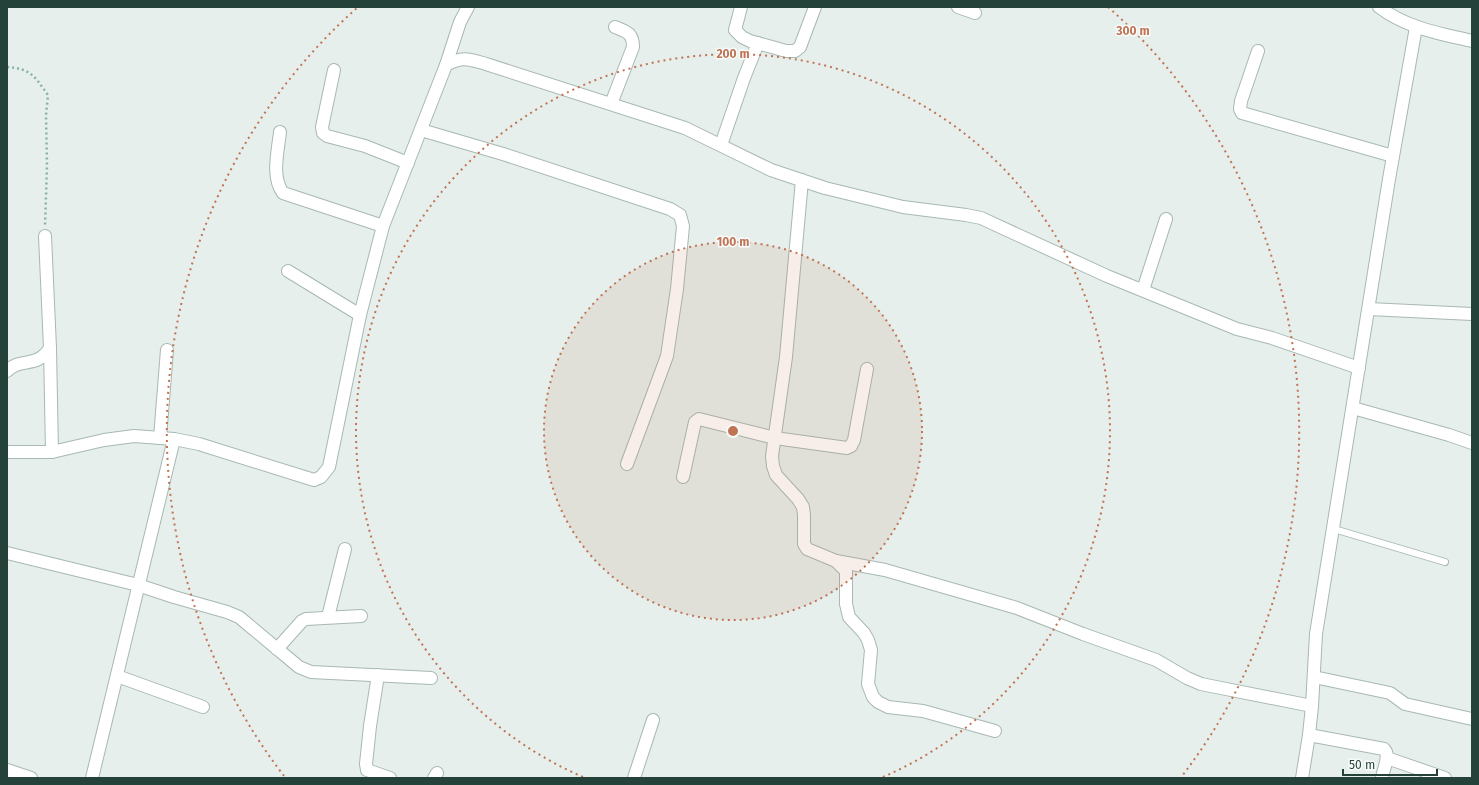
<svg xmlns="http://www.w3.org/2000/svg" width="1479" height="785" font-family="'Fira Sans',sans-serif">
<style>
.lines{fill:none;stroke-linecap:round;stroke-linejoin:round}
.service-casing{stroke:#a8b8b2;stroke-width:8}
.minor-casing{stroke:#a8b8b2;stroke-width:14}
.path{stroke:#86b3a5;stroke-width:2.5;stroke-dasharray:2 3;stroke-linecap:butt}
.service{stroke:#fff;stroke-width:6}
.minor{stroke:#fff;stroke-width:12}
.ring{fill:none;stroke:#c07456;stroke-width:2;stroke-dasharray:2 4}
.centre{fill:#c07456;stroke:#f7fbf9;stroke-width:2}
.ring-label{font-size:12px;text-anchor:middle;font-weight:bold;fill:#c07456;stroke:#f7fbf9;stroke-width:3;stroke-linejoin:round;paint-order:stroke}
</style>
<rect width="100%" height="100%" fill="#e6efeb"/>
<g class="lines">
<g class="service-casing">
<polyline id="service" points="1334,529 1445,562"/>
</g>
<g class="minor-casing">
<g id="minor">
<polyline points="741,7 735,30 742,37 750,41 786,51 795,51 800,47 815,7"/>
<polyline points="958,7 975,13"/>
<path d="M1379,7C1407,28 1438,33 1472,41"/>
<polyline points="1258,51 1241,101 1240,109 1242,113 1393,156"/>
<polyline points="446,65 460,22 468,7"/>
<polyline points="334,70 322,127 323,133 327,136 365,146 408,163"/>
<path d="M611,104L633,47C633,33 627,32 615,27"/>
<polyline points="421,130 503,154 670,209 680,215 683,226 677,289 667,356 627,464"/>
<path d="M280,132C278,151 271,177 283,193L383,226"/>
<polyline points="721,145 744,78 758,43"/>
<polyline points="802,180 786,357 772,456 773,466 776,475 798,499 803,507 804,515 804,544 807,549 836,561 885,570 1017,608 1083,634 1156,660 1187,678 1201,684 1312,706"/>
<polyline points="45,236 50,348 52,452"/>
<polyline points="288,271 360,315"/>
<polyline points="1143,290 1166,219"/>
<polyline points="1369,309 1472,314"/>
<path d="M7,371C20,357 37,369 50,348"/>
<polyline points="1353,408 1449,435 1472,443"/>
<polyline points="160,438 167,350"/>
<path d="M7,452H52L104,440L134,436L174,439L199,444L314,480L321,477L329,467L360,315L383,226L446,65C462,56 469,59 486,64L685,128L771,170L825,188L903,207L966,215L981,218L1107,276L1237,329L1272,338L1359,368"/>
<polyline points="683,477 695,422 699,419 775,438 847,448 851,446 854,440 867,369"/>
<polyline points="7,553 138,585 174,597 227,612 239,617 299,667 311,672 431,678"/>
<polyline points="836,561 846,571 846,604 849,617 864,633 868,640 871,650 868,684 873,697 878,702 888,707 923,711 995,731"/>
<polyline points="328,617 345,549"/>
<polyline points="277,649 302,621 306,619 361,616"/>
<polyline points="378,675 370,726 366,764 367,770 390,778"/>
<polyline points="117,676 203,707"/>
<polyline points="1314,677 1390,693 1405,704 1472,719"/>
<path d="M1309,735L1384,749C1391,756 1383,769 1382,778"/>
<polyline points="1387,758 1445,778"/>
<polyline points="7,770 31,778"/>
<polyline points="92,778 174,439"/>
<polyline points="434,778 437,773"/>
<polyline points="634,778 653,720"/>
<polyline points="1302,778 1309,735 1312,706 1316,634 1389,179 1416,27"/>
</g>
</g>
<path class="path" d="M7,67C32,69 34,76 48,95L46,115L47,166L45,226"/>
<use href="#service" class="service"/>
<use href="#minor" class="minor"/>
</g>
<circle cx="733" cy="431" r="189" fill="#c07456" fill-opacity=".12"/>
<g class="ring">
<circle cx="733" cy="431" r="189"/>
<path d="M583 777A377 377 0 1 1 883 777"/>
<path d="M284 776A566 566 0 0 1 358 7M1108 7A566 566 0 0 1 1182 776"/>
</g>
<circle cx="733" cy="431" r="6" class="centre"/>
<g class="ring-label">
<text x="1133" y="35">300 m</text>
<text x="733" y="58">200 m</text>
<text x="733" y="246">100 m</text>
</g>
<rect width="1479" height="785" fill="none" stroke="#24423a" stroke-width="16"/>
<path d="M1343 769v6h94v-6" fill="none" stroke="#24423a" stroke-width="2"/>
<text x="1349" y="769" font-size="12" fill="#24423a" stroke="#f7fbf9" stroke-width="3" paint-order="stroke">50 m</text>
</svg>
